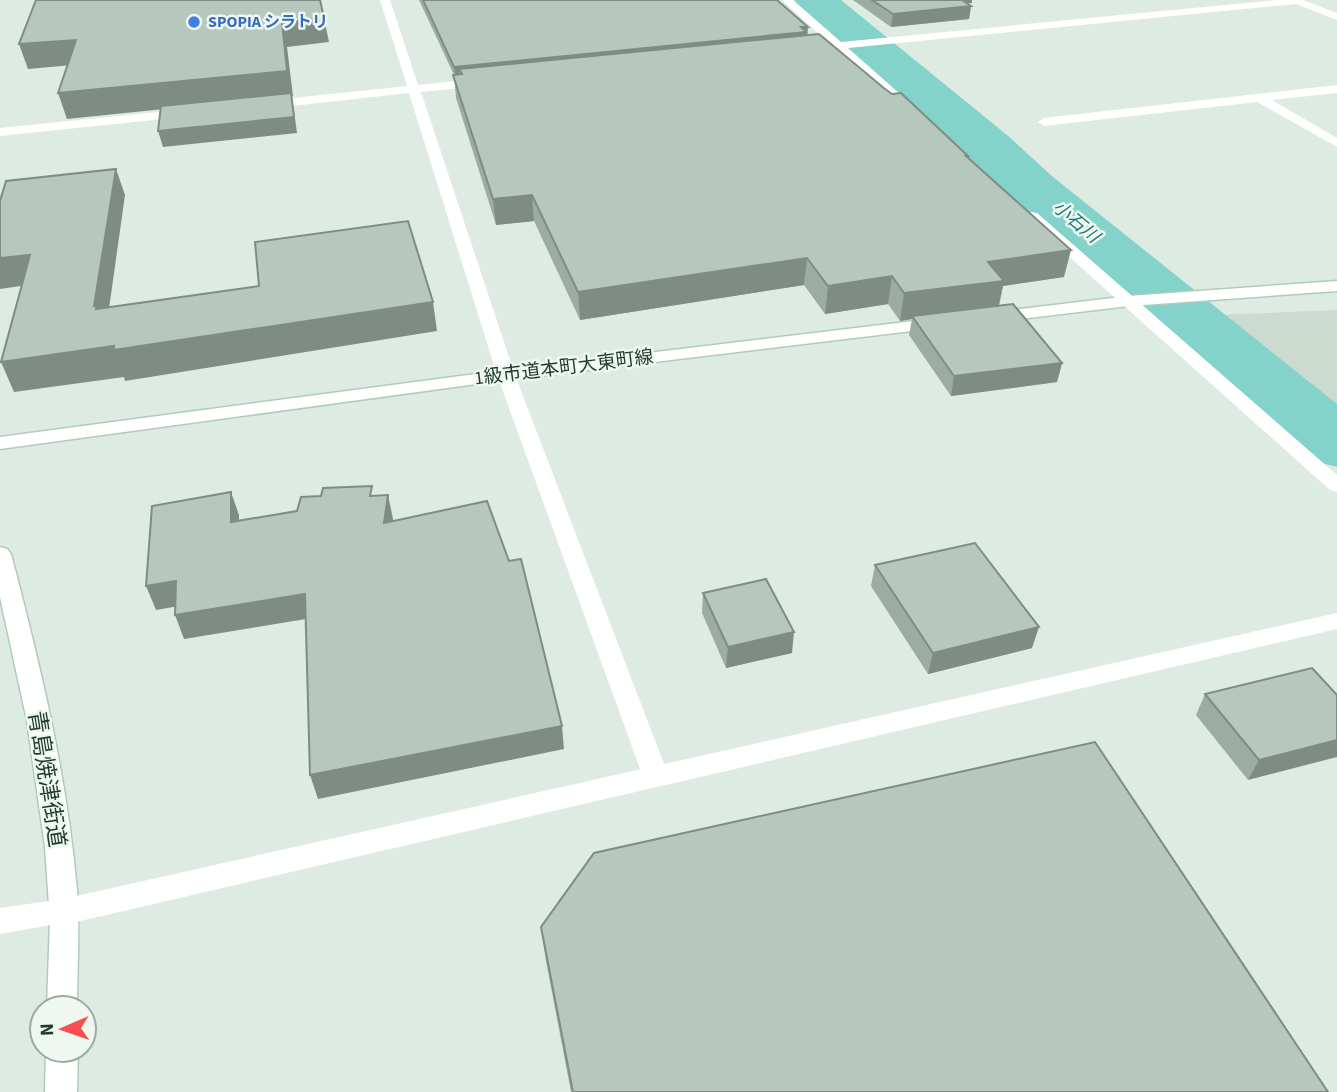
<svg xmlns="http://www.w3.org/2000/svg" width="1337" height="1092" font-family="'Source Sans 3','Noto Sans JP',sans-serif">
<style>
.built{fill:#ccdbd0}
.lines{fill:none;stroke-linecap:round;stroke-linejoin:round}
.river{fill:#83d3cb;fill-rule:evenodd}
.secondary-casing{stroke:#b1cbbb;stroke-width:3}
.lane{fill:#fff;fill-rule:evenodd}
.street{fill:#fff;fill-rule:evenodd}
.secondary{fill:#fff;fill-rule:evenodd}
.wall{fill:#9daca3}
.shaded-wall{fill:#7f8c84}
.building{fill:#b6c8bd;stroke:#7f8c84;stroke-width:2}
.shop-dot{fill:#3f7fe0;stroke:#eff7f1;stroke-width:2.5}
.labels{text-anchor:middle;dominant-baseline:central;stroke-width:5;stroke-linejoin:round;paint-order:stroke}
.far-shop-label{font-size:16px;font-weight:bold;fill:#366cbe;stroke:#eff7f1;text-anchor:start}
.far-water-label{font-size:18px;font-style:italic;fill:#177971;stroke:#eff7f1}
.street-label{font-size:19px;fill:#1f3b2c;stroke:#eff7f1}
.near-street-label{font-size:23px;fill:#1f3b2c;stroke:#eff7f1}
</style>
<rect width="100%" height="100%" fill="#deebe2"/>
<polygon class="built" points="1337,310 1337,417 1216,315"/>
<g class="lines">
<polygon class="river" points="794,0 841,0 1007,135 1053,177 1337,404 1337,467 1309,460 1013,201 969,159 800,9"/>
<g class="secondary-casing">
<g id="secondary">
<polygon points="1337,281 1337,291 1129,306 995,322 987,317 995,312 1129,296"/>
<polygon points="939,318 945,319 947,323 945,327 506,380 0,449 0,437 506,370"/>
<path d="M0,547L7,549L11,554C40,664 67,776 77,890C80,929 77,969 77,1008H47L50,919L45,847L27,721L0,597Z"/>
<polygon points="46,1050 78,1050 77,1092 45,1092"/>
</g>
</g>
<g class="lane">
<polygon points="1337,85 1337,93 1272,100 1337,138 1337,147 1257,102 1044,126 1038,122 1044,118"/>
<polygon points="1337,613 1337,629 63,925 53,921 49,912 53,903 63,899"/>
</g>
<g class="street">
<polygon points="380,0 390,0 418,85 483,78 489,82 483,86 421,92 515,375 669,777 665,784 656,787 647,784 643,777 497,375 409,93 265,109 259,105 265,101 407,86"/>
<polygon points="782,0 793,0 841,42 1276,0 1303,0 1337,13 1337,20 1296,4 848,48 917,109 919,112 913,116 836,50 804,51 804,47 830,44"/>
<polygon points="188,109 192,110 192,116 0,136 0,128"/>
<polygon points="1032,212 1037,213 1337,475 1337,492 1330,490 1027,219 1025,216 1027,213"/>
<polygon points="63,899 73,903 77,912 73,921 0,934 0,908"/>
</g>
<use href="#secondary" class="secondary"/>
</g>
<g class="wall">
<polygon points="419,0 777,0 807,35 885,89 968,158 1064,277 1003,286 999,306 1062,363 1057,382 951,396 909,335 912,319 900,321 888,304 825,314 804,285 580,320 534,221 496,225 456,98 454,75"/>
<polygon points="853,0 972,0 972,3 967,3 971,6 969,19 891,27"/>
<polygon points="875,565 1032,648 928,674 871,586"/>
<polygon points="703,593 792,653 726,668 702,613"/>
<polygon points="1205,694 1337,695 1248,780 1196,715"/>
<polygon points="541,927 1328,1092 571,1092 546,961"/>
</g>
<g class="shaded-wall">
<polygon points="950,0 972,0 972,3 949,5"/>
<polygon points="971,6 969,19 891,27 893,14"/>
<polygon points="324,18 329,42 287,47 293,96 292,96 297,133 163,147 158,131 291,96 67,119 58,93 282,23"/>
<polygon points="808,27 807,39 462,74 459,69 460,79 456,80 454,67"/>
<polygon points="76,40 84,64 28,69 19,44"/>
<polygon points="116,169 125,195 106,330 94,306"/>
<polygon points="532,195 534,221 496,225 493,199"/>
<polygon points="1071,250 1064,277 1003,286 998,309 912,316 912,319 900,321 904,293 988,262"/>
<polygon points="30,255 41,283 0,289 0,258"/>
<polygon points="807,258 804,285 580,320 578,292"/>
<polygon points="892,276 888,304 825,314 828,286"/>
<polygon points="433,302 437,331 125,381 124,377 14,392 1,362"/>
<polygon points="1062,363 1057,382 951,396 954,376"/>
<polygon points="231,492 239,515 239,545 231,522"/>
<polygon points="388,495 393,519 389,546 384,523"/>
<polygon points="176,581 185,605 156,610 146,586"/>
<polygon points="305,594 312,618 184,639 175,615"/>
<polygon points="1039,627 1032,648 928,674 933,653"/>
<polygon points="794,632 792,653 726,668 728,647"/>
<polygon points="562,726 564,749 318,799 310,775"/>
<polygon points="1337,740 1337,757 1248,780 1259,760"/>
</g>
<g class="building">
<polygon points="36,0 320,0 324,18 282,23 287,71 58,93 76,40 19,44"/>
<polygon points="423,0 777,0 808,27 801,27 806,32 454,67"/>
<polygon points="872,0 962,0 971,6 893,14"/>
<polygon points="819,34 885,89 892,94 901,93 968,156 966,156 1071,250 988,262 1004,281 904,293 892,276 828,286 807,258 578,292 532,195 493,199 453,75 462,74 459,69"/>
<polygon points="291,93 294,117 158,131 161,106"/>
<polygon points="116,169 94,306 97,305 96,309 259,286 255,242 408,221 433,302 114,350 114,346 1,362 30,255 0,258 0,201 6,181"/>
<polygon points="1013,304 1062,363 954,376 912,316"/>
<polygon points="372,486 370,496 388,495 384,523 487,501 509,561 521,559 562,726 310,775 305,594 175,615 176,581 146,586 152,506 231,492 231,522 297,511 301,497 321,496 323,488"/>
<polygon points="975,543 1039,627 933,653 875,565"/>
<polygon points="766,579 794,632 728,647 703,593"/>
<polygon points="1312,668 1337,695 1337,740 1259,760 1205,694"/>
<polygon points="1095,742 1328,1092 573,1092 541,927 594,853"/>
</g>
<circle class="shop-dot" cx="194" cy="22" r="7"/>
<g class="labels">
<g class="far-shop-label">
<text x="208" y="22">SPOPIA シラトリ</text>
</g>
<g class="far-water-label">
<text transform="translate(1076 222) rotate(40)">小石川</text>
</g>
<g class="street-label">
<text transform="translate(564 368) rotate(-7)">1級市道本町大東町線</text>
</g>
<g class="near-street-label">
<text transform="translate(47 779) rotate(81)">青島焼津街道</text>
</g>
</g>
<g transform="translate(63 1029) rotate(268)"><circle r="33" fill="#eff7f1" stroke="#9caca2" stroke-width="2"/>
<path d="M0-5L12 26L0 18L-12 26Z" fill="#f94e4f"/>
<text y="-10" font-size="19" font-weight="bold" text-anchor="middle" fill="#1f3b2c">N</text>
</g>
</svg>
